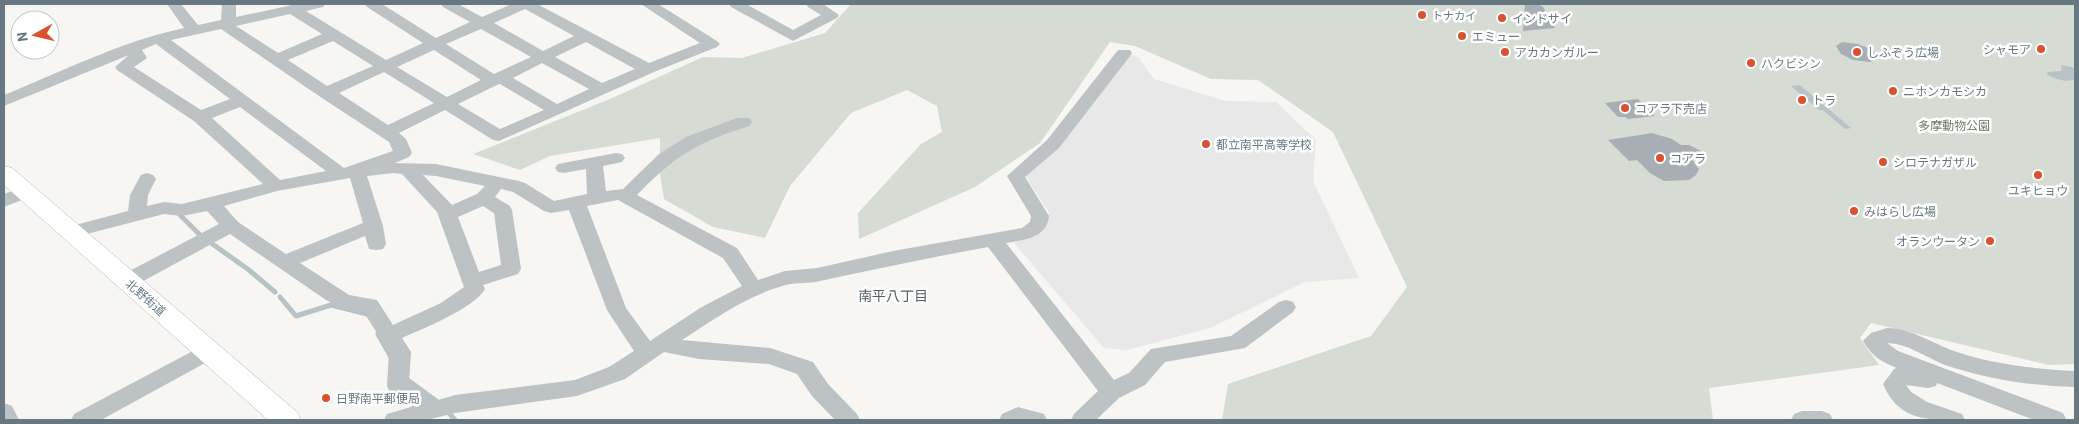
<svg xmlns="http://www.w3.org/2000/svg" width="2079" height="424" font-family="Barlow,'Noto Sans JP',sans-serif">
<style>
.built{fill:#e7e8e7}
.green{fill:#d6dbd3}
.water{fill:#b7c3c7}
.lines{fill:none;stroke-linecap:round;stroke-linejoin:round}
.stream{stroke:#b7c3c7;stroke-width:5}
.building{fill:#a7afb4}
.major-casing{stroke:#b1b6ba;stroke-width:1}
.minor{fill:#bdc2c5;fill-rule:evenodd}
.major{fill:#fff;fill-rule:evenodd}
.poi-dot{fill:#da5030;stroke:#fff;stroke-width:2}
.labels{text-anchor:middle;dominant-baseline:central;stroke-width:5;stroke-linejoin:round;paint-order:stroke}
.far-poi-label{font-size:11px;fill:#677883;stroke:#fff;text-anchor:start}
.poi-label{font-size:12px;fill:#677883;stroke:#fff;text-anchor:start}
.park-label{font-size:12px;fill:#6b7b65;stroke:#fff}
.street-label{font-size:12px;fill:#677883;stroke:#fff}
.neighbourhood-label{font-size:14px;fill:#546069;stroke:#fff}
</style>
<rect width="100%" height="100%" fill="#f7f6f3"/>
<polygon class="built" points="1129,53 1139,58 1154,79 1226,101 1276,102 1316,140 1313,181 1359,278 1305,282 1210,328 1127,350 1104,348 1014,243 1042,231 1049,213 1024,174"/>
<polygon class="green" points="851,4 2075,4 2075,364 2049,365 1871,323 1860,338 1879,365 1709,388 1713,420 1222,420 1228,384 1371,336 1407,287 1333,132 1258,80 1211,79 1135,46 1110,42 1040,143 975,187 859,239 858,213 921,144 942,132 937,106 907,90 851,113 790,186 765,238 713,227 664,199 660,175 660,138 550,156 520,170 473,154 610,99 703,57 742,58 825,33"/>
<g class="water">
<path d="M2062,65L2075,68V79C2065,83 2057,79 2047,75L2048,72L2061,71Z"/>
<polygon points="1800,85 1851,128 1845,129 1823,110 1819,110 1791,86"/>
</g>
<g class="lines">
<g class="stream">
<polyline points="179,214 202,237"/>
<polyline points="211,243 249,270 275,292"/>
<polyline points="280,297 296,316 331,305 367,314"/>
<polyline points="378,334 391,357"/>
<polyline points="409,381 439,403"/>
<polyline points="449,413 455,420"/>
</g>
</g>
<g class="building">
<polygon points="1525,4 1538,4 1543,7 1555,28 1523,31"/>
<polygon points="1842,42 1858,44 1873,50 1877,59 1870,62 1853,60 1841,54 1836,46"/>
<polygon points="1638,99 1655,116 1628,119 1625,117 1618,117 1605,103"/>
<polygon points="1652,133 1672,139 1681,145 1689,145 1705,153 1690,157 1699,169 1696,175 1689,180 1664,181 1650,173 1637,160 1629,161 1608,140"/>
</g>
<g class="lines">
<g class="major-casing">
<polygon id="major" points="4,166 12,168 297,412 301,420 268,420 4,185"/>
</g>
<g class="minor">
<path d="M167,4H181L198,25L221,20L222,4H236V17L292,5L325,4L323,7L306,11L386,60L423,43L367,7L365,4H382L436,38L470,22L443,7L441,4H458L482,17L512,4H537L649,63L700,43L641,4H658L717,41L720,44L717,47L654,72L499,141L493,140L445,110L399,133L406,139L412,153L409,157L395,163L436,164L519,181L525,183L554,201L587,194L586,169L564,173L558,172L555,168L558,164L616,153L622,154L625,158L622,162L603,166L606,191L623,189L659,154L686,137L737,118H749L752,122L749,126C696,143 676,155 637,195L737,248L758,280L785,271L817,268L893,251L1022,228L1030,222L1031,216L1007,176L1047,140L1118,50H1130L1132,53L1130,56L1059,148L1025,177L1049,216C1047,238 1024,240 1006,243L1114,380L1129,373L1151,349L1231,336L1279,302L1286,300L1293,302L1296,307L1293,312L1245,348L1165,362L1145,385L1119,398L1096,420H1071L1074,414L1098,391L988,247C932,257 876,269 820,281C809,284 797,282 786,285C748,295 714,319 682,340L770,348L813,362L828,384L857,414L860,420H835L812,396L797,374L769,364L699,359L664,352L625,379L577,396L455,413L427,420H384L387,414L411,407L390,392L387,386L389,352L363,311L338,306L326,300L230,234L134,286L127,288L120,286L117,281L120,276L219,224L207,211L182,216L164,214L71,238L64,236L61,232L64,228L128,211L130,195L141,175L147,173L153,175L156,179L148,195L147,206L164,202L182,204L263,184L194,121L117,70L115,67L129,55L4,106V95C63,71 122,41 184,28ZM525,9L574,36L543,51L494,23ZM290,14L322,34L278,53L236,26ZM221,29L319,96L389,142L393,151L344,168L171,40ZM481,29L531,57L494,74L446,44ZM333,41L373,66L327,86L288,60ZM586,42L635,69L602,83L555,57ZM156,44L230,99L201,110L134,67L147,58L142,50ZM434,50L481,80L447,97L397,67ZM542,63L589,89L557,104L513,78ZM384,72L434,103L388,125L339,93ZM499,84H500L544,110L500,129L458,104ZM240,107L326,171L280,180L212,118ZM394,173L402,174L437,212L464,287L441,303L393,325L377,300L349,295L300,263L365,236L369,249L376,250L383,249L386,244L383,226L367,176ZM423,175L436,176L485,186L477,194L452,205ZM350,178L363,223L286,254L238,222L224,206L277,191ZM501,189L513,192L544,211L551,213L569,210L607,310L634,351L609,367L575,380L455,395L435,401L409,383L411,352L402,338C424,328 473,309 485,289L483,285L518,274L521,269L512,210L510,206L495,197ZM618,200L723,258L742,286L700,308L650,341L626,308L587,206ZM483,206L494,213L501,265L479,272L458,217Z"/>
<polygon points="729,4 746,4 793,30 821,15 808,7 806,4 823,4 839,15 837,18 793,41 731,7"/>
<polygon points="26,186 32,188 35,192 32,196 4,207 4,194"/>
<path d="M1887,328C1913,328 1936,346 1960,353C1998,365 2036,369 2075,371V387C2031,386 1987,379 1945,365C1927,358 1907,343 1887,343L1898,351L2063,413L2066,419L2034,420L1937,383L1936,386L1928,388L1906,385L1911,392L1927,402L1962,414L1965,420C1929,420 1899,422 1883,384L1894,369L1897,368C1881,362 1872,356 1863,341L1871,333Z"/>
<polygon points="208,343 216,345 219,351 216,357 101,420 71,420 74,414"/>
<polygon points="4,403 12,406 19,420 4,420"/>
<polygon points="1018,407 1044,414 1047,420 999,420 1002,414"/>
<polygon points="1802,411 1822,411 1830,414 1833,420 1791,420 1794,414"/>
</g>
<use href="#major" class="major"/>
</g>
<g class="poi-dot">
<circle cx="1422" cy="15" r="5"/>
<circle cx="1502" cy="18" r="5"/>
<circle cx="1462" cy="36" r="5"/>
<circle cx="2041" cy="49" r="5"/>
<circle cx="1505" cy="52" r="5"/>
<circle cx="1857" cy="52" r="5"/>
<circle cx="1751" cy="63" r="5"/>
<circle cx="1893" cy="91" r="5"/>
<circle cx="1802" cy="100" r="5"/>
<circle cx="1625" cy="108" r="5"/>
<circle cx="1206" cy="144" r="5"/>
<circle cx="1660" cy="158" r="5"/>
<circle cx="1883" cy="162" r="5"/>
<circle cx="2038" cy="175" r="5"/>
<circle cx="1854" cy="211" r="5"/>
<circle cx="1990" cy="241" r="5"/>
<circle cx="326" cy="398" r="5"/>
</g>
<g class="labels">
<g class="far-poi-label">
<text x="1432" y="15">トナカイ</text>
</g>
<g class="poi-label">
<text x="1512" y="18">インドサイ</text>
<text x="1472" y="36">エミュー</text>
<text x="2031" y="49" text-anchor="end">シャモア</text>
<text x="1515" y="52">アカカンガルー</text>
<text x="1867" y="52">しふぞう広場</text>
<text x="1761" y="63">ハクビシン</text>
<text x="1903" y="91">ニホンカモシカ</text>
<text x="1812" y="100">トラ</text>
<text x="1635" y="108">コアラ下売店</text>
<text x="1216" y="144">都立南平高等学校</text>
<text x="1670" y="158">コアラ</text>
<text x="1893" y="162">シロテナガザル</text>
<text x="2038" y="190" text-anchor="middle">ユキヒョウ</text>
<text x="1864" y="211">みはらし広場</text>
<text x="1980" y="241" text-anchor="end">オランウータン</text>
<text x="336" y="398">日野南平郵便局</text>
</g>
<g class="park-label">
<text x="1954" y="125">多摩動物公園</text>
</g>
<g class="street-label">
<text transform="translate(146 297) rotate(41)">北野街道</text>
</g>
<g class="neighbourhood-label">
<text x="893" y="295">南平八丁目</text>
</g>
</g>
<rect width="2079" height="424" fill="none" stroke="#677883" stroke-width="10"/>
<g transform="translate(35 35) rotate(262)"><circle r="24" fill="#ffffff" stroke="#c2c9cd"/>
<path d="M0-4L9 19L0 12L-9 19Z" fill="#da5030"/>
<text y="-8" font-size="14" font-weight="bold" text-anchor="middle" fill="#677883">N</text>
</g>
</svg>
